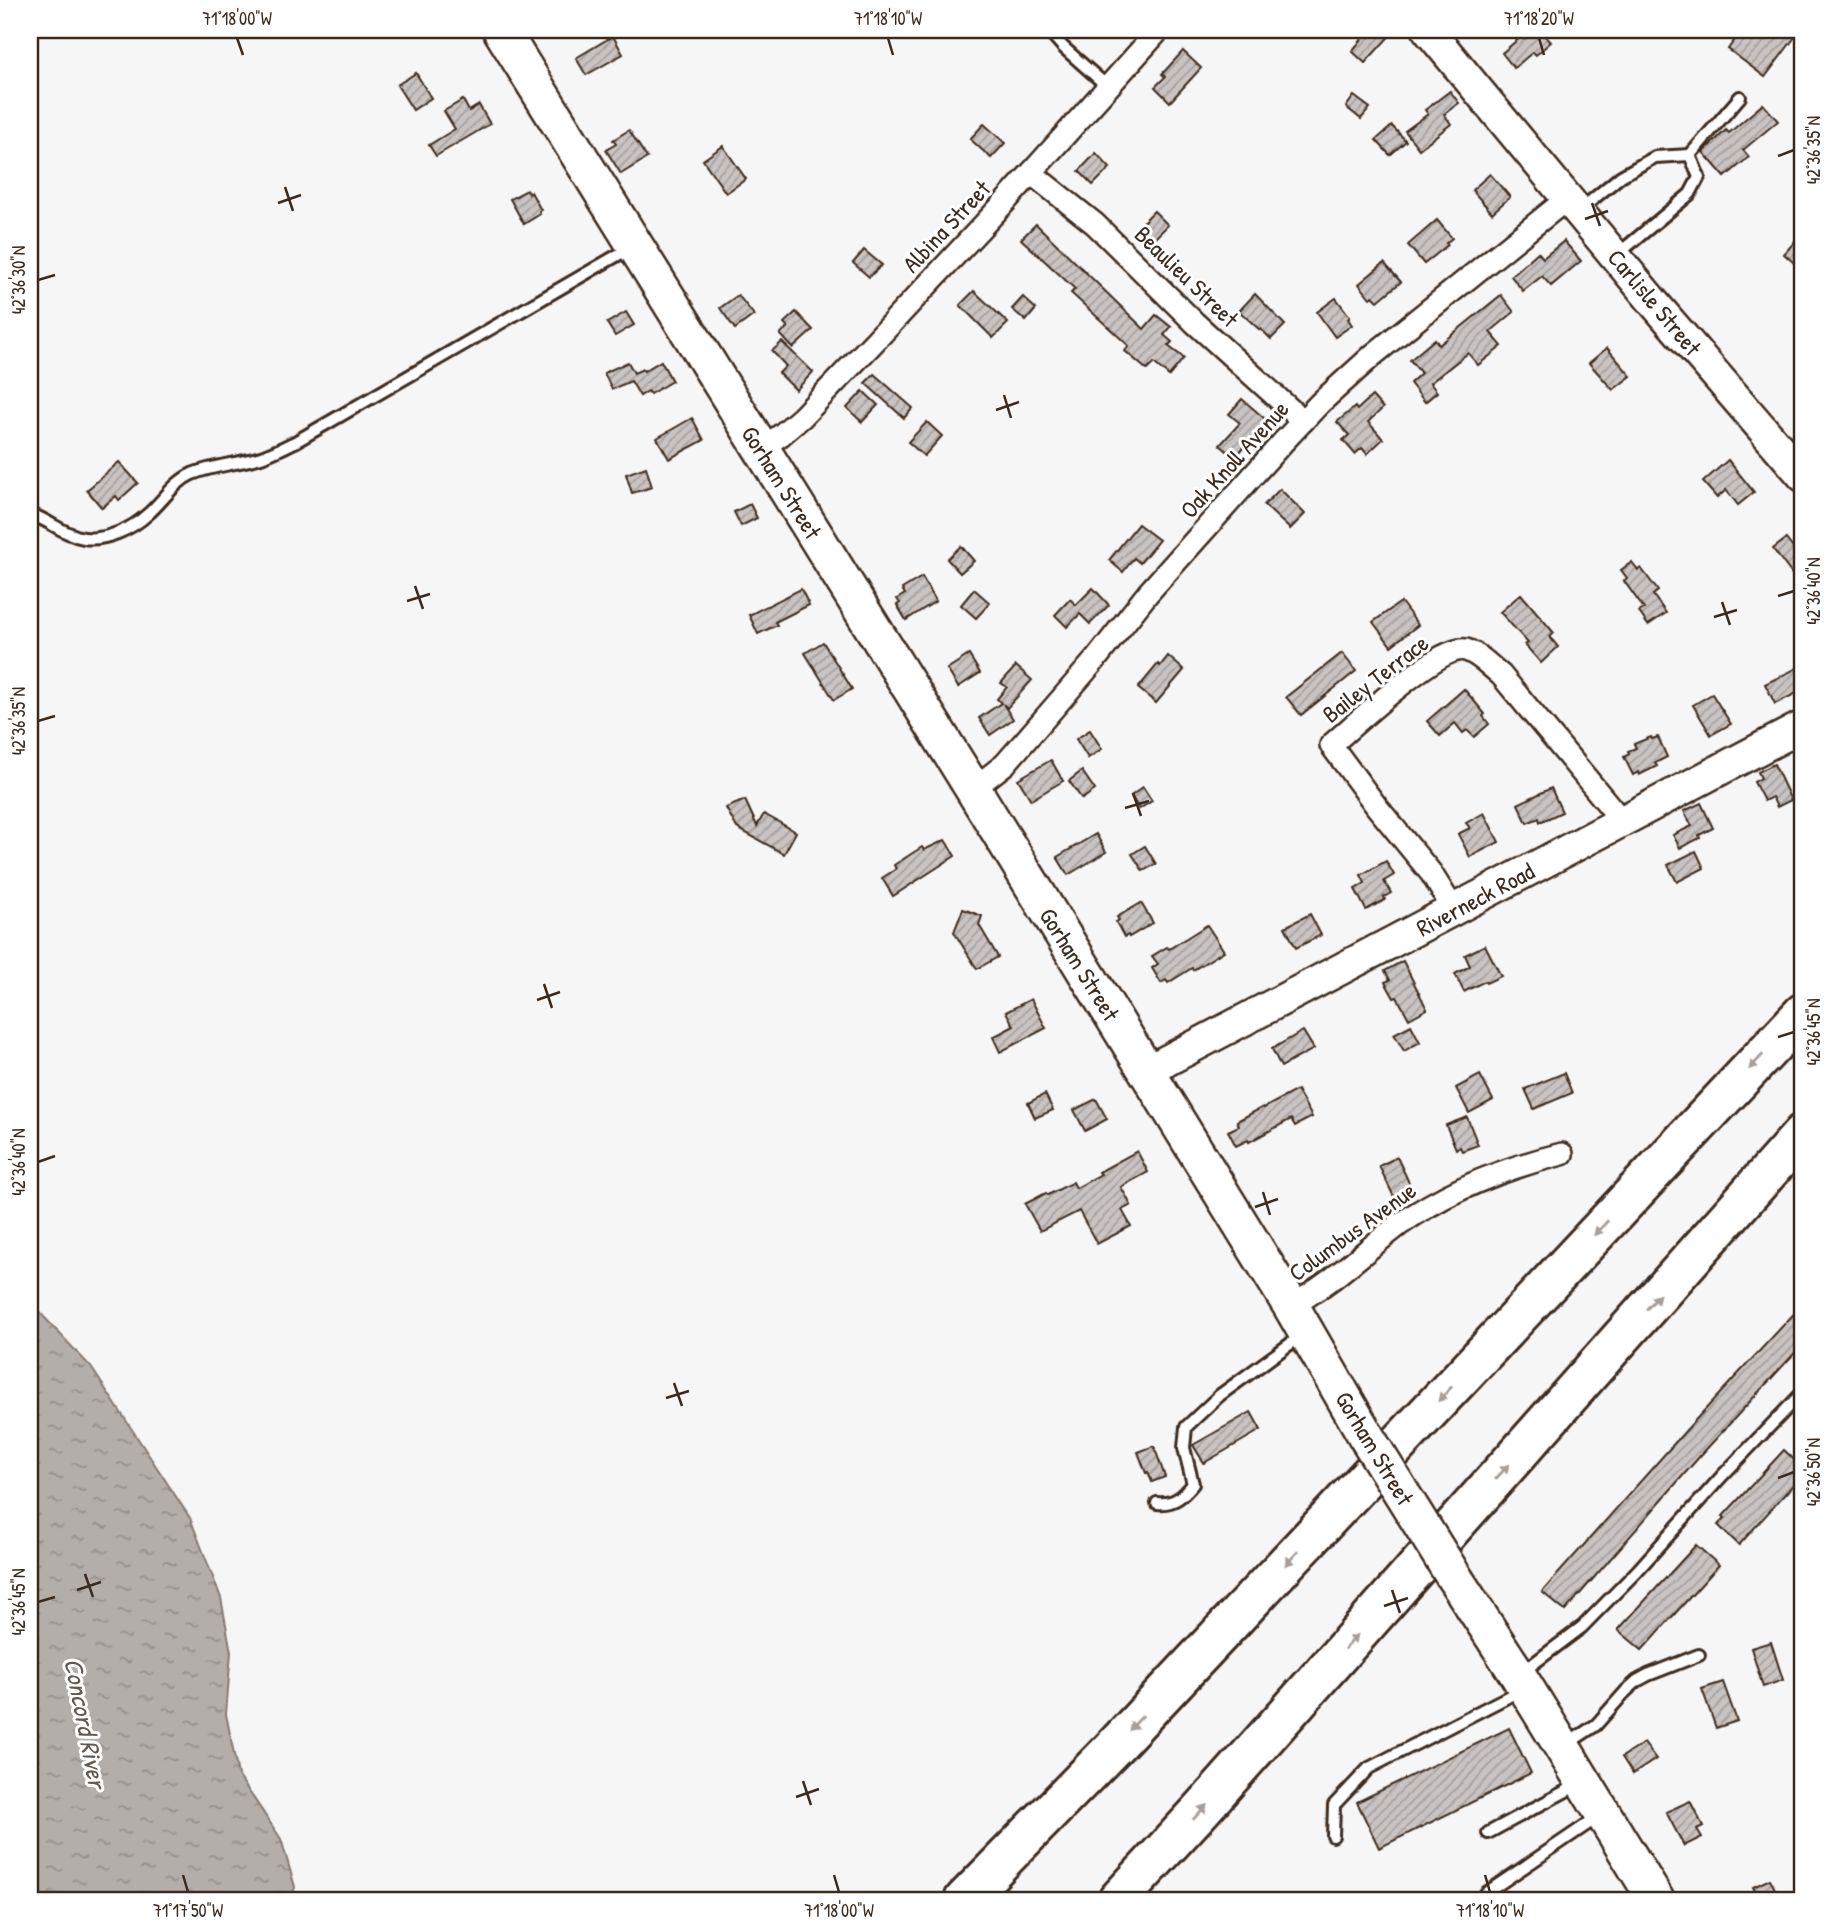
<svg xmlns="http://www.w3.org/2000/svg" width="1833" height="1930" font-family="'Patrick Hand',sans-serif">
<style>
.water{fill:url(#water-ripples);stroke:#847972;stroke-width:2}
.building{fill:url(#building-hatch);stroke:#3b2a1e;stroke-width:2}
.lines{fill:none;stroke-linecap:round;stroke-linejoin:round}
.lane-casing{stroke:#3b2a1e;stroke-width:16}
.street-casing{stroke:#3b2a1e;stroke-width:26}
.secondary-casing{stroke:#3b2a1e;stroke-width:35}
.primary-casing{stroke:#3b2a1e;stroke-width:40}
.highway-casing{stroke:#3b2a1e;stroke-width:44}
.lane{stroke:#fff;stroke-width:10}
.street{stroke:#fff;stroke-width:21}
.secondary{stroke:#fff;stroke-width:30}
.primary{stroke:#fff;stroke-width:35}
.highway{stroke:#fff;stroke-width:38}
.primary-bridge-casing{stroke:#3b2a1e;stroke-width:40;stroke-linecap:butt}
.primary-bridge{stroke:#fff;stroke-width:35}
.oneway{fill:#a79f9a}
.ticks{fill:none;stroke:#3b2a1e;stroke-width:2.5}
.labels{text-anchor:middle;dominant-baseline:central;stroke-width:6;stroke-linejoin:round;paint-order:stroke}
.street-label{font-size:24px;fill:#3b2a1e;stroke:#fff}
.water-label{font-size:26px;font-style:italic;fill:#65584f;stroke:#fff}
.neatline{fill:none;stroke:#3b2a1e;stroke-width:2.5}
.ticks-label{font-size:18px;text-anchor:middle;fill:#3b2a1e}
</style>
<defs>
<pattern id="water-ripples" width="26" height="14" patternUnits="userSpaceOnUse" patternTransform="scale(1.75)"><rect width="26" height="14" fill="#b4aeaa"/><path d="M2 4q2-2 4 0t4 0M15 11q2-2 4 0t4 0" fill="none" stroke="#948e8a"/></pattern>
<pattern id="building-hatch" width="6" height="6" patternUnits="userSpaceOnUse" patternTransform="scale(1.75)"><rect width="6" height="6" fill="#c9c3c1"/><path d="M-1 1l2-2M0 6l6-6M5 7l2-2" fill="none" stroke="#a49f9c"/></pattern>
</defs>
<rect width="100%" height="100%" fill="#f7f6f6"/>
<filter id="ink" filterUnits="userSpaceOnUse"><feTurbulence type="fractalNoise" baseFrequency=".0143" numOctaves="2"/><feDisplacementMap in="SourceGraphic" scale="14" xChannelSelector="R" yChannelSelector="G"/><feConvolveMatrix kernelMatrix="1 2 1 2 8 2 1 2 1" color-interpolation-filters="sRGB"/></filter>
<g filter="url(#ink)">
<polygon class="water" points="30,1302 91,1367 190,1518 221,1598 231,1652 226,1714 238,1775 281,1839 295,1887 291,1900 30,1900"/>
<g class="building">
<polygon points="1370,30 1395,30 1365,63 1352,51"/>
<polygon points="1535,30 1540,30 1551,42 1536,55 1533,52 1514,68 1502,53 1522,36 1524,39"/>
<polygon points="1742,30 1785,30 1795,37 1765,77 1728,49"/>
<polygon points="613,36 623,54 586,75 576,58"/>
<polygon points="1183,51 1201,68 1170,102 1155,87 1165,77 1162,74"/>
<polygon points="416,73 431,98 413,110 397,85"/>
<polygon points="1450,91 1459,103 1444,114 1451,124 1419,149 1405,131 1428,114 1425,110"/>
<polygon points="1354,96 1370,108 1361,119 1346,107"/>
<polygon points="463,100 469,111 479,105 490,124 436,156 429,145 455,129 444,111"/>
<polygon points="1763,104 1778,121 1743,150 1749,157 1725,177 1703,152 1726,130 1729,133"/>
<polygon points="984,124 1005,143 991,158 970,139"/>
<polygon points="1392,126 1406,141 1390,155 1376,140"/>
<polygon points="629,130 647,158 621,174 606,150 616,144 613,140"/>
<polygon points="723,146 746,179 726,193 703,160"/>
<polygon points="1096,153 1110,168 1093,185 1079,171"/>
<polygon points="1490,174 1510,197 1492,213 1472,190"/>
<polygon points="527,190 529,194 531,192 541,210 539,211 540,214 524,224 510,199"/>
<polygon points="1154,211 1168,225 1150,243 1136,229"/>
<polygon points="1437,220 1452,238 1446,243 1448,245 1424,264 1408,245"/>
<polygon points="1036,224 1144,329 1156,315 1171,327 1164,335 1172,342 1168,346 1184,358 1169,376 1154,363 1147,370 1125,351 1129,346 1071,293 1075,289 1021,239"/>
<polygon points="1803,232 1803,271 1784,254"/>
<polygon points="1564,241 1581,261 1551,286 1542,276 1523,291 1511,276 1538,252 1543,258"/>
<polygon points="864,250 882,265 869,277 853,263"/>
<polygon points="1384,263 1401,282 1378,301 1373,296 1370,298 1359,284"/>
<polygon points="974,291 1008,323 993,338 960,305"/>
<polygon points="1255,294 1285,325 1271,339 1261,329 1260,330 1239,311"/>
<polygon points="738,295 754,315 735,329 720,308"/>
<polygon points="1501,295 1514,312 1490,332 1502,346 1478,365 1468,353 1430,383 1437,392 1425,402 1410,383 1421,373 1410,360 1435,339 1439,345"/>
<polygon points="1023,297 1036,309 1026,321 1012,309"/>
<polygon points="1336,298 1350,317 1348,319 1352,325 1335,337 1317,312"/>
<polygon points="626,312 634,325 615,336 607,323"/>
<polygon points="796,312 813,330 793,348 780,334 788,327 784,323"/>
<polygon points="782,342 813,372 796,390 779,373 786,366 772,351"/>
<polygon points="1607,348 1631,376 1613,390 1589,363"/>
<polygon points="661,361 672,381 650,394 648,391 640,396 631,381 612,389 604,373 628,362 634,373 643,369 644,371"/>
<polygon points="874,374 913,408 904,418 865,383"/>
<polygon points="863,391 878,405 862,422 847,408"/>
<polygon points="1372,396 1383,408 1368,422 1383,439 1367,454 1362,448 1355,454 1343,440 1349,435 1337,422 1355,407 1357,410"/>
<polygon points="1242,399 1270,423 1257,438 1254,435 1235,458 1220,445 1240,423 1229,414"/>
<polygon points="692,418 704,440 669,459 657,438"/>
<polygon points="927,422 942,436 924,456 908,442"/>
<polygon points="1728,460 1754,492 1738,505 1726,490 1717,498 1703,482"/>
<polygon points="119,462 138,483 119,500 116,496 102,508 87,490"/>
<polygon points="646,467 652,487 632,493 626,474"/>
<polygon points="1280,489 1305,514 1290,529 1264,505"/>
<polygon points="750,504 757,518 741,526 734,512"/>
<polygon points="1138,524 1159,540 1140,563 1134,558 1123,572 1109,560"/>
<polygon points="1786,539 1797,553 1803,548 1803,589 1773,549"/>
<polygon points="961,546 974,561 960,573 947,559"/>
<polygon points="1632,562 1638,570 1641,568 1658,591 1653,595 1666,613 1648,625 1639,612 1644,609 1624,581 1627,578 1621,570"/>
<polygon points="922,577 936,601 906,620 897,605 900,603 897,599 905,594 902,589"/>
<polygon points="1093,588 1109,605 1090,624 1080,614 1067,627 1055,615 1070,599 1076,605"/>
<polygon points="801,589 809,605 775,622 777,625 758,634 749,615"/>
<polygon points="974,589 990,603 976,618 961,605"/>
<polygon points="1521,594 1554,633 1550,637 1558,647 1541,663 1525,645 1528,643 1500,612"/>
<polygon points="1401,602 1418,625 1391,646 1373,622"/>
<polygon points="823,642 852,689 834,700 805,653"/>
<polygon points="1342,653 1356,671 1301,715 1286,697"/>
<polygon points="969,655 980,673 958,687 947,669"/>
<polygon points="1168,656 1184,670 1156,703 1138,688 1158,664 1160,666"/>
<polygon points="1803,665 1803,690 1775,704 1765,684"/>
<polygon points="1016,666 1032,680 1007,708 1003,704 1013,719 990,735 979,718 1001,703 997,699 1007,687 1001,683"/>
<polygon points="1464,689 1485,714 1483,716 1489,724 1474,737 1467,730 1463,733 1455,723 1440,736 1427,721"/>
<polygon points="1712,694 1731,724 1711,735 1693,705"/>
<polygon points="1090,730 1102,749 1088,758 1076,739"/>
<polygon points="1651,737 1652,739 1658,737 1667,757 1655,763 1657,766 1639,775 1638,772 1633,775 1624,757 1629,754 1628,751 1636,748 1634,744"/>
<polygon points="1051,760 1063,781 1031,800 1018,779"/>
<polygon points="1774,764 1791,800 1777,807 1772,797 1764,801 1754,782 1761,778 1758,772"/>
<polygon points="1082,771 1095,790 1082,799 1069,781"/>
<polygon points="1143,787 1152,801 1139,809 1131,796"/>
<polygon points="1551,788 1562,812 1540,822 1539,818 1527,823 1518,804"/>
<polygon points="745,800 757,826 764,814 796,832 784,854 737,828 726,808"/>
<polygon points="1701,803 1713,828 1699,835 1700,838 1680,848 1673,835 1692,826 1684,811"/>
<polygon points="1484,813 1499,842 1470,857 1458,834 1470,828 1466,823"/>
<polygon points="1096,834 1106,852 1068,875 1057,857"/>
<polygon points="945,840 955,856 893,896 882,878 896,869 894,865 922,847 924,850"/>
<polygon points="1145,846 1156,864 1143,871 1132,854"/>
<polygon points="1696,851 1704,868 1677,882 1668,865"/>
<polygon points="1386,861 1394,875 1384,881 1391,893 1384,897 1385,900 1366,910 1355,889 1365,883 1361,875"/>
<polygon points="1141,903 1153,923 1129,937 1128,935 1124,937 1116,922 1119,920 1117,917"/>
<polygon points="963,909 982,916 979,925 998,957 977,969 954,932"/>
<polygon points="1310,914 1321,935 1296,948 1285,927"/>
<polygon points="1207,925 1224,951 1193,970 1192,968 1168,983 1166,980 1161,983 1152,968 1158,964 1152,956 1167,947 1169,949"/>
<polygon points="1485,945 1501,976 1486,983 1485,981 1464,992 1455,974 1470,966 1465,955"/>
<polygon points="1403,961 1427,1009 1409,1019 1397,997 1394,998 1385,982 1390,980 1385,971"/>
<polygon points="1031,999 1046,1028 1000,1052 993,1037 1014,1026 1006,1012"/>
<polygon points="1411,1025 1420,1042 1404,1051 1394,1034"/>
<polygon points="1303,1031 1314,1049 1281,1067 1272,1049"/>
<polygon points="1564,1073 1572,1093 1534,1109 1525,1089"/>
<polygon points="1480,1075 1493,1100 1469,1113 1456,1088"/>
<polygon points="1297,1090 1312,1117 1295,1126 1291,1119 1249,1142 1248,1140 1236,1146 1228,1131 1239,1126 1237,1121 1263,1107 1264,1108"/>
<polygon points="1045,1094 1053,1110 1035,1118 1028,1103"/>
<polygon points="1096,1099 1107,1119 1085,1131 1074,1110"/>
<polygon points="1467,1117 1478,1145 1462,1151 1460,1147 1456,1149 1446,1125"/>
<polygon points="1137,1151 1148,1172 1121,1187 1131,1205 1122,1210 1131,1226 1097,1244 1079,1211 1040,1231 1025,1204 1046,1193 1048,1195 1073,1182 1076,1188 1101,1174 1099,1172"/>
<polygon points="1397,1157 1412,1189 1394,1197 1379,1166"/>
<polygon points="1803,1304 1803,1344 1700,1456 1565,1611 1542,1592 1688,1428"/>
<polygon points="1251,1412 1261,1430 1204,1463 1193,1445"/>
<polygon points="1154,1446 1165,1477 1152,1482 1148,1472 1146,1473 1138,1452"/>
<polygon points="1784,1450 1803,1468 1803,1474 1739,1545 1718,1525 1725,1518 1723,1516"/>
<polygon points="1696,1545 1719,1565 1642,1650 1618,1630"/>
<polygon points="1771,1642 1783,1680 1763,1687 1751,1648"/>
<polygon points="1723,1682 1737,1721 1716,1728 1702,1689"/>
<polygon points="1509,1728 1531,1773 1379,1848 1357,1802"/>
<polygon points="1644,1743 1656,1759 1633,1774 1622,1757"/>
<polygon points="1690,1801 1703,1826 1697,1829 1702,1837 1684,1846 1666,1812"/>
<polygon points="1770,1879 1778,1895 1768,1900 1759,1900 1753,1887"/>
</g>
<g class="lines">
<g class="lane-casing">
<g id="lane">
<polyline points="1048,30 1063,47 1108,87"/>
<polyline points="1580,210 1621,176 1655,157 1690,155"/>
<polyline points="1618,254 1690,194 1699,177 1690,155 1740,97"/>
<path d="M30,514C49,520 64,535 84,538C106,541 132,529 148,514C163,501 174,482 192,474C214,465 238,464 261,457C273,453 284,447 295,442L630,248"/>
<path d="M1157,1503C1174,1505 1183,1496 1193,1484L1184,1448L1186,1427L1220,1395L1301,1336"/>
<polyline points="1521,1673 1582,1627 1637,1571 1722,1476 1803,1392"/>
<polyline points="1567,1744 1596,1725 1626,1691 1637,1681 1648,1675 1699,1655"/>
<polyline points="1488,1833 1581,1783"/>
<polyline points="1333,1836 1334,1805 1369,1768 1523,1689"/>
<polyline points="1486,1893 1598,1817"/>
</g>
</g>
<g class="street-casing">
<g id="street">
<polyline points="1031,173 1095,224 1195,323 1303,421"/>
<polyline points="761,448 781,435 802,417 874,342 1005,202 1159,30"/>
<polyline points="973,789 1005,764 1096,659 1148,593 1283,442 1320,403 1373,355 1568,198"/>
<path d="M1454,910L1431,873L1377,807L1331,745C1352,727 1440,644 1466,650C1479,654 1491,667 1501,675L1622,821"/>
<path d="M1291,1306C1331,1284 1363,1252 1399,1225C1447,1191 1505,1168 1562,1154"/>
</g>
</g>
<g class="secondary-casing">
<g id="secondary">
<polyline points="1428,30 1654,303 1803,476"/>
<polyline points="1147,1071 1803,726"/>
</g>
</g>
<g class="primary-casing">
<g id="primary">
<polyline points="501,30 973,789 1291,1306 1366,1436"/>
<polyline points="1454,1577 1518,1675 1656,1900"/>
</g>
</g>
<g class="highway-casing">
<g id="highway">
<polyline points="964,1900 1112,1749 1803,1013"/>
<polyline points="1118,1900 1203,1808 1803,1133"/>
</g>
</g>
<use href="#lane" class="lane"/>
<use href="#street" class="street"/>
<use href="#secondary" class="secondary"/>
<use href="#primary" class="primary"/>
<use href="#highway" class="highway"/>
<g class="primary-bridge-casing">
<polyline id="primary-bridge" points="1366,1436 1454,1577"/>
</g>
<use href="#primary-bridge" class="primary-bridge"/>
</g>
<defs><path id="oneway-solid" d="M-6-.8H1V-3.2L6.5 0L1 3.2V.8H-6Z" transform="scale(1.75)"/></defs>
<g class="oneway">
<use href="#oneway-solid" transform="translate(1756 1062) rotate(133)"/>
<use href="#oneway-solid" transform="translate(1601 1228) rotate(133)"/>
<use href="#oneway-solid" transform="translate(1653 1302) rotate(-48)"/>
<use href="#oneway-solid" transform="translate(1445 1394) rotate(133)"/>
<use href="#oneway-solid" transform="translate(1502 1472) rotate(-48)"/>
<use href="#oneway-solid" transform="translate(1292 1558) rotate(133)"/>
<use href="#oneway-solid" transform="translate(1351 1642) rotate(-48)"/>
<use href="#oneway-solid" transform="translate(1136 1723) rotate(133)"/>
<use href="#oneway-solid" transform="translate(1200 1812) rotate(-47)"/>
</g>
</g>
<path class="ticks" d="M237,38L243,55M888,38L893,55M1539,38L1544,55M1778,156L1794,150M285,187L293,211M278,203L301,195M1592,203L1600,226M1585,219L1608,211M38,280L55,275M1004,395L1011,418M996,410L1019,402M415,586L423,609M1778,596L1794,591M407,601L430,594M1722,602L1730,625M1714,617L1737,610M38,721L55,716M1133,793L1141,816M1125,808L1149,801M544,984L552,1008M537,1000L560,992M1778,1037L1794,1032M38,1162L55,1156M1263,1192L1270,1215M1255,1207L1278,1199M674,1383L682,1406M666,1398L689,1391M1778,1478L1794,1472M85,1574L93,1597M77,1590L101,1582M1392,1590L1400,1613M38,1602L55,1597M1384,1606L1408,1598M803,1781L811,1805M796,1797L819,1789M183,1875L188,1892M834,1875L839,1892M1485,1875L1490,1892"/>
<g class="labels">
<g class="street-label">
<text transform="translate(946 226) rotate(-47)">Albina Street</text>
<text transform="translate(1187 276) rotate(44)">Beaulieu Street</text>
<text transform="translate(1655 302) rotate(50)">Carlisle Street</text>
<text transform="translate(1234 459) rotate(-48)">Oak Knoll Avenue</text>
<text transform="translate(782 482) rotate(58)">Gorham Street</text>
<text transform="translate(1375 678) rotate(-38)">Bailey Terrace</text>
<text transform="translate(1475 899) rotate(-28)">Riverneck Road</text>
<text transform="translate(1080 964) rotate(58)">Gorham Street</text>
<text transform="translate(1352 1231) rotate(-36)">Columbus Avenue</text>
<text transform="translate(1375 1448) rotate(59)">Gorham Street</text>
</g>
<g class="water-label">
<text transform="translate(86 1723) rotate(79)">Concord River</text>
</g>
</g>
<rect width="1833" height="1930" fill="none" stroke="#fff" stroke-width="77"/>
<rect x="38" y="38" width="1756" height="1854" class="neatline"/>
<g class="ticks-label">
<text x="237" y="25">71°18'00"W</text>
<text x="888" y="25">71°18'10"W</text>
<text x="1539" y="25">71°18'20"W</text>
<text transform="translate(1814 150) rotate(-90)" y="6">42°36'35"N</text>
<text transform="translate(19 280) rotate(-90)" y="6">42°36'30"N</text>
<text transform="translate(1814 591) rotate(-90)" y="6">42°36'40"N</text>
<text transform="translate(19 721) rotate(-90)" y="6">42°36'35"N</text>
<text transform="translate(1814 1032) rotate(-90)" y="6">42°36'45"N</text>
<text transform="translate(19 1162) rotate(-90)" y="6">42°36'40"N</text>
<text transform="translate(1814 1472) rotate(-90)" y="6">42°36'50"N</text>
<text transform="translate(19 1602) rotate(-90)" y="6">42°36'45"N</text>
<text x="188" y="1917">71°17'50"W</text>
<text x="839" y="1917">71°18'00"W</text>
<text x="1490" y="1917">71°18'10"W</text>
</g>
</svg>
